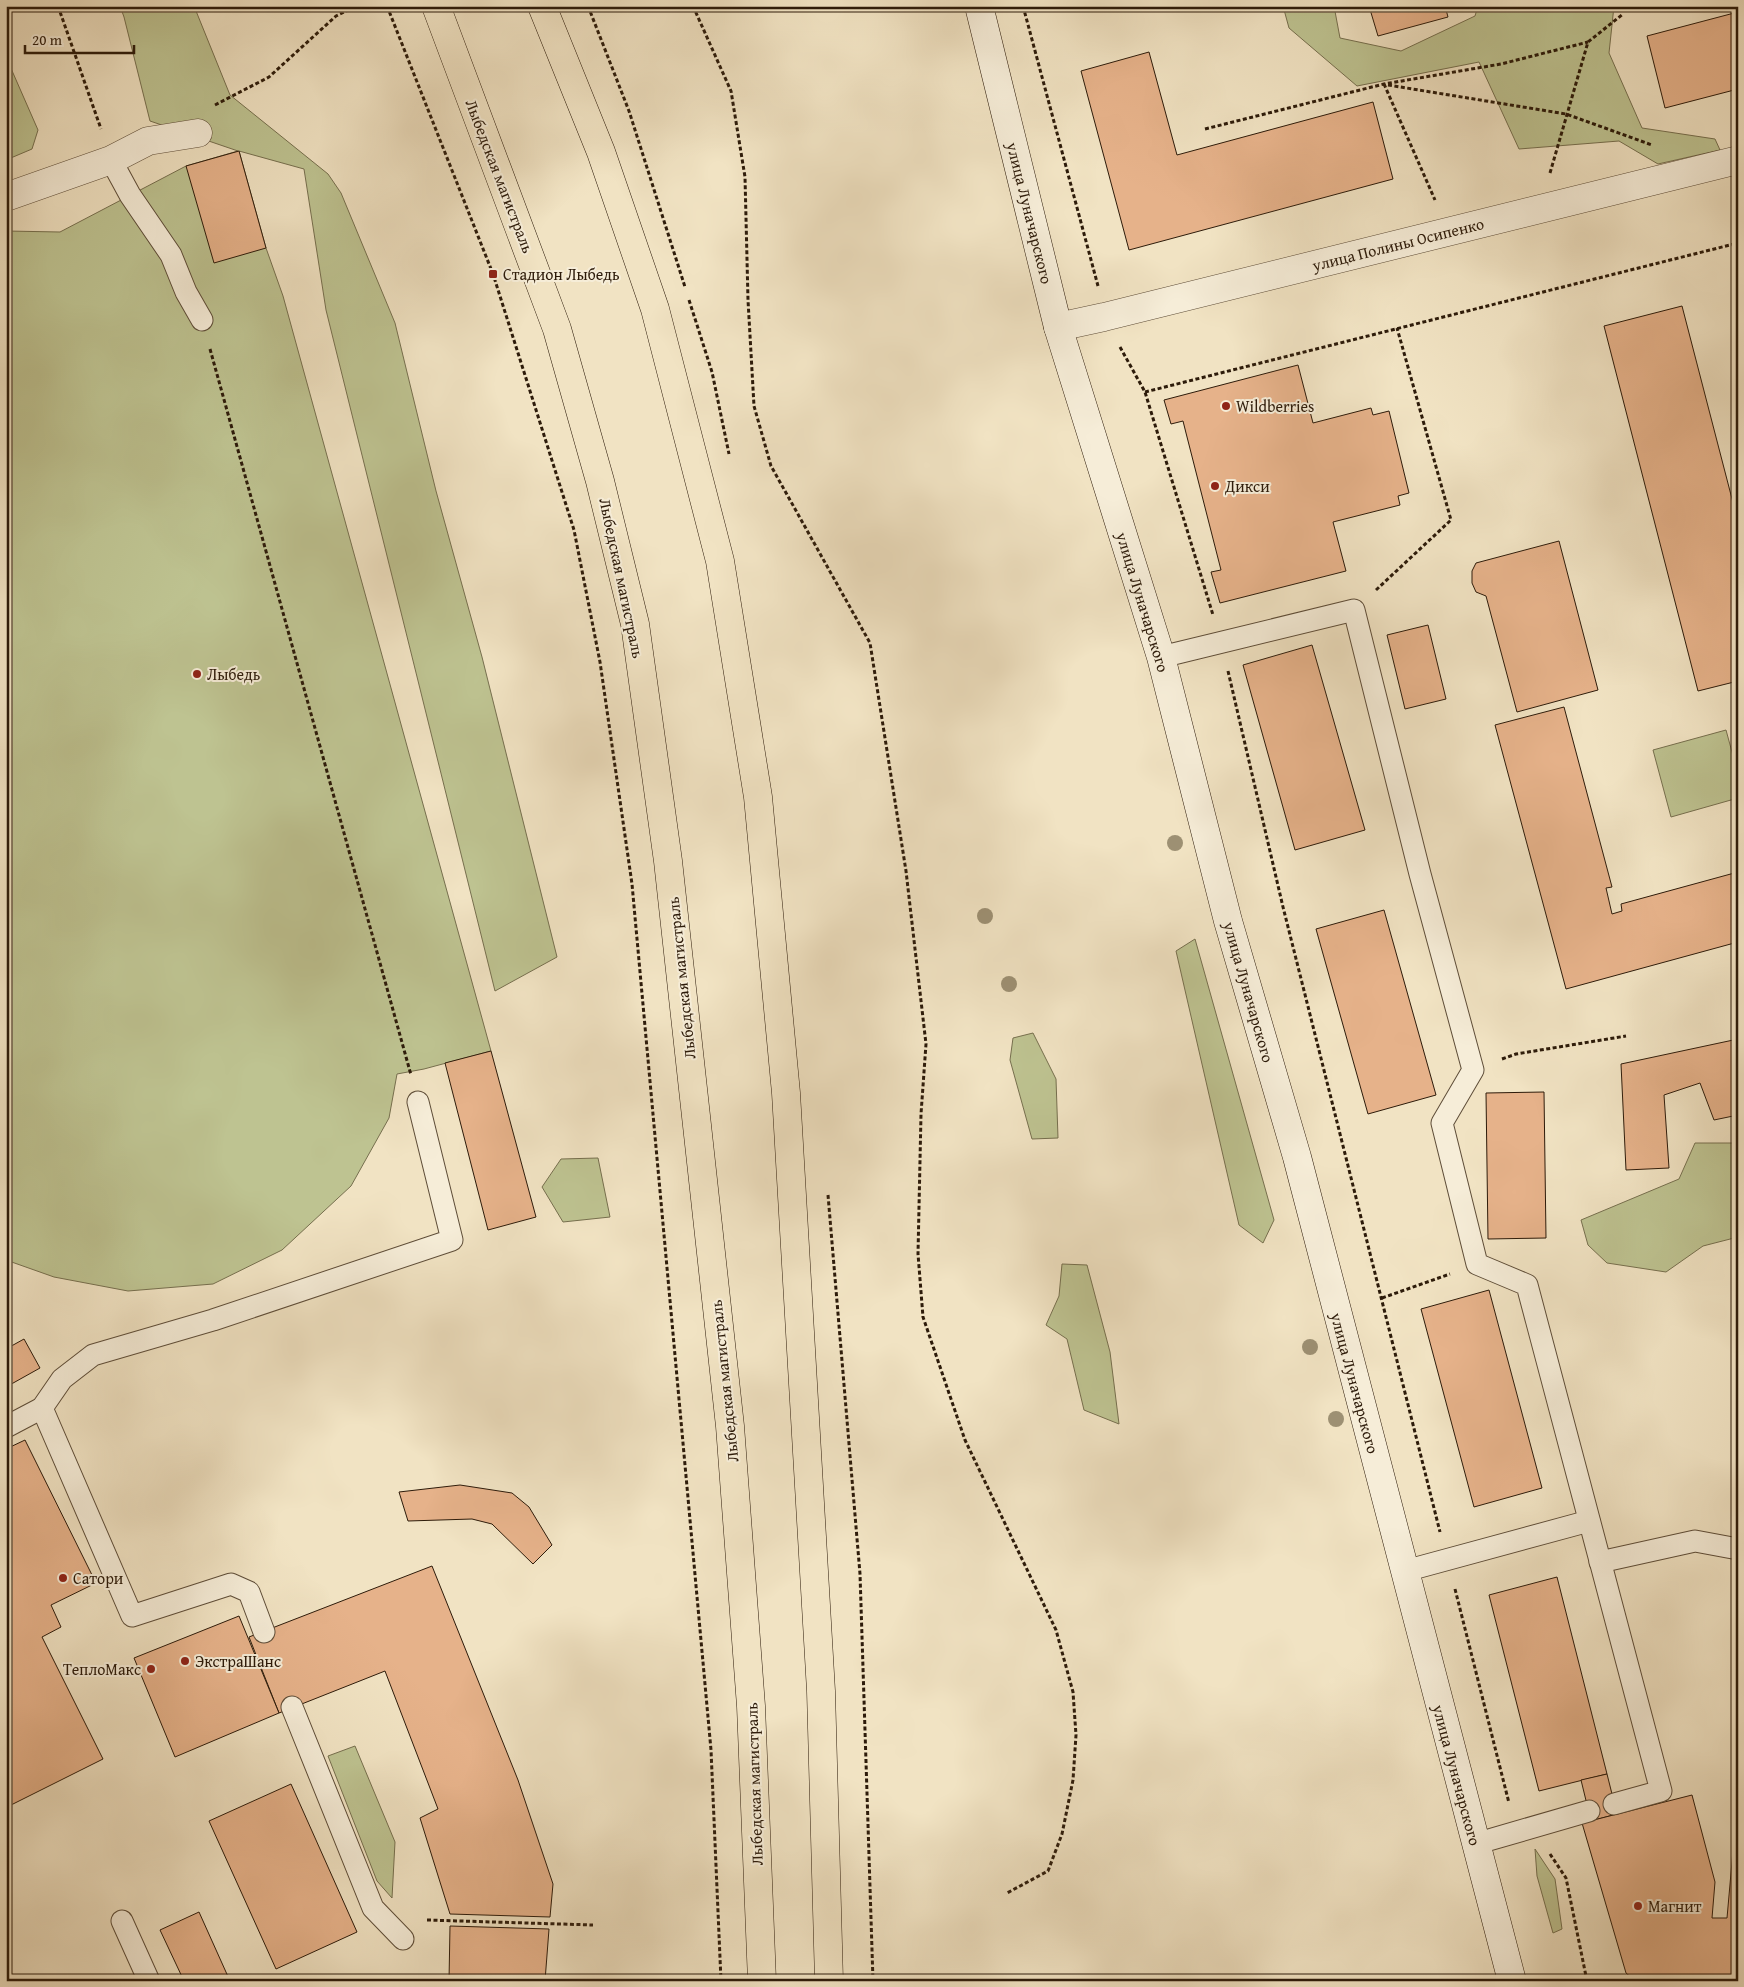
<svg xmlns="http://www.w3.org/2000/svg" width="1744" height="1987" font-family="'Gentium Book Plus',serif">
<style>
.green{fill:#bec391;stroke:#766f4e}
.building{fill:#e6b28a;stroke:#2d1b0a}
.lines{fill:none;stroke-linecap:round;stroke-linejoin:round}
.service-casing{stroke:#5e4d38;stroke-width:23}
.minor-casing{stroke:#5e4d38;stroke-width:29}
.secondary-casing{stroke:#2d1b0a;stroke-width:29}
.primary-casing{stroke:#2d1b0a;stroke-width:29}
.path{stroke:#2d1b0a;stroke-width:3;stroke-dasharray:4 2.5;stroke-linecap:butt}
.service{stroke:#f6edd8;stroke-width:21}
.minor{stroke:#f6edd8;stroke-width:28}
.secondary{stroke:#f6edd8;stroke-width:28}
.primary{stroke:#f1e3c3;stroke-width:28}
.tree{fill:#9d9073}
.poi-dot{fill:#8f2418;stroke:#f6edd8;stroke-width:2}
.labels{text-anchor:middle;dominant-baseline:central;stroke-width:4;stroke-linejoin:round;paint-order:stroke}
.street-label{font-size:16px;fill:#2d1b0a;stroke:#f6edd8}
.poi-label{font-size:16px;fill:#2d1b0a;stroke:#f6edd8;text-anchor:start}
</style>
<rect width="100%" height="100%" fill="#f1e3c3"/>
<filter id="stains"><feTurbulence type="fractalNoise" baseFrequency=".004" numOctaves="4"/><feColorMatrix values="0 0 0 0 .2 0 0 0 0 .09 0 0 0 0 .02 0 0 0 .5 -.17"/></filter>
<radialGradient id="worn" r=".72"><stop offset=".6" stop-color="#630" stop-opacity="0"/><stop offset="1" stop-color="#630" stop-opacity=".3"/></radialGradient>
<g class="green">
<polygon points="120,6 194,6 230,95 328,174 341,193 395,323 436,491 482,657 557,957 495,991 326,310 304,169 239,151 266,248 283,296 491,1051 424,1069 397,1074 389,1118 351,1186 282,1250 213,1284 128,1291 54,1277 6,1260 6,231 60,232 186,166 238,151 150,121 124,17"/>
<polygon points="1283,6 1334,6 1340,38 1401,51 1475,16 1478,6 1614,6 1609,53 1642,128 1715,139 1720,150 1658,164 1619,141 1519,149 1479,62 1357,86 1289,28"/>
<polygon points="6,57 38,130 32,149 6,160"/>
<polygon points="1726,730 1738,774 1738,798 1671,817 1653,750"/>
<polygon points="1195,939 1274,1220 1263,1243 1239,1225 1176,951"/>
<polygon points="1033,1033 1056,1079 1058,1138 1032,1139 1010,1060 1013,1038"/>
<polygon points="1695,1143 1738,1143 1738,1237 1703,1246 1666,1272 1607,1263 1588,1245 1581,1220 1679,1179"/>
<polygon points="598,1158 610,1217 563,1222 542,1187 561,1159"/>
<polygon points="1062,1264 1087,1265 1110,1352 1119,1424 1084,1410 1067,1339 1046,1325 1059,1296"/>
<polygon points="355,1746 395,1842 392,1898 377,1881 328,1756"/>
<polygon points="1535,1849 1555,1879 1562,1929 1553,1933 1537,1876"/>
</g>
<g class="building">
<polygon points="1369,6 1445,6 1448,17 1378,36"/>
<polygon points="1738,12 1738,89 1665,108 1647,36"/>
<polygon points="1149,52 1177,155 1373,102 1393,179 1129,250 1081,71"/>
<polygon points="239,151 266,248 214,263 186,166"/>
<polygon points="1682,306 1738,522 1738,681 1698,691 1604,326"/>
<polygon points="1298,365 1313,423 1371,408 1373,415 1389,411 1409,493 1398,496 1400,505 1333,522 1346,571 1220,603 1211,572 1221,570 1186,433 1183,421 1171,424 1164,400"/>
<polygon points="1559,541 1598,690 1517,712 1486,596 1476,592 1472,583 1472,571 1476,563"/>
<polygon points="1428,625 1446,699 1405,709 1387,635"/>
<polygon points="1312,645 1365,830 1295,850 1243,665"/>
<polygon points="1564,707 1612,887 1606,888 1612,914 1622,911 1621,904 1738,872 1738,942 1566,989 1495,725"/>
<polygon points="1384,910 1436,1095 1368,1114 1316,929"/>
<polygon points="1738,1039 1738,1115 1714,1120 1700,1083 1664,1095 1669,1168 1626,1170 1621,1064"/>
<polygon points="491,1051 536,1217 488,1230 445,1063"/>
<polygon points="1544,1092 1546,1238 1488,1239 1486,1093"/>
<polygon points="1489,1290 1542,1488 1474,1507 1421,1309"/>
<polygon points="24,1339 40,1368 6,1387 6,1349"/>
<polygon points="25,1440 96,1583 51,1605 61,1627 42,1637 103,1759 9,1806 6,1800 6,1449"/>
<polygon points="460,1485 512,1493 529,1507 552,1545 533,1564 492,1524 472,1519 408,1521 399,1492"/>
<polygon points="432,1566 518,1780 553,1884 550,1917 450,1914 420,1818 438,1809 385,1671 279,1713 249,1637"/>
<polygon points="1557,1577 1607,1774 1539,1791 1489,1595"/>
<polygon points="239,1616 279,1713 175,1757 134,1658"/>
<polygon points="1607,1774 1617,1814 1591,1821 1581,1780"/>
<polygon points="291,1784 357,1932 276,1969 209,1821"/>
<polygon points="1692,1795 1715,1882 1712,1918 1727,1918 1734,1839 1738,1839 1738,1981 1635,1981 1626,1973 1582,1823"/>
<polygon points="199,1912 230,1981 184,1981 160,1930"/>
<polygon points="450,1926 549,1929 545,1981 449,1981"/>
</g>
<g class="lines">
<g class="service-casing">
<g id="service">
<polyline points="111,160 130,195 171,255 186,292 202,320"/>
<polyline points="1161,657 1354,610 1420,874 1473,1070 1442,1123 1477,1264 1527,1285 1661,1791 1614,1804"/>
<polyline points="42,1408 132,1616 231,1584 249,1592 264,1632"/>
<polyline points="6,1427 42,1408 62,1379 93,1355 213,1320 452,1240 418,1102"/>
<polyline points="1600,1562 1695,1541 1738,1549"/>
<polyline points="1405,1571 1589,1521"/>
<polyline points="292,1707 373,1908 403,1939"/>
<polyline points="1475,1844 1589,1811"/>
<polyline points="122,1921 149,1981"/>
</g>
</g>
<g class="minor-casing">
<g id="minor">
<polyline points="6,197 111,160 148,141 198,133"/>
<polyline points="1058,327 1104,317 1738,160"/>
</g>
</g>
<g class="secondary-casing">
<polyline id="secondary" points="979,6 1058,327 1161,657 1228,921 1297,1157 1512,1981"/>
</g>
<g class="primary-casing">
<g id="primary">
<polyline points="436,6 557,329 600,481 635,624 668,861 730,1426 751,1706 762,1981"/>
<polyline points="542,6 601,152 655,309 720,561 758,797 786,1093 821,1691 829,1981"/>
</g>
</g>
<g class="path">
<polyline points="58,6 101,129"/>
<polyline points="387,6 493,274 574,530 600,662 632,884 711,1750 721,1981"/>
<polyline points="588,6 629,111 685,287"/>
<polyline points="693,6 731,91 745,177 748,300 754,406 771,466 870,643 906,871 926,1044 921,1114 918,1254 923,1317 965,1440 1056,1630 1073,1692 1076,1735 1073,1780 1062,1834 1048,1871 1007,1893"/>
<polyline points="1023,6 1098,286"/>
<polyline points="1384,84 1435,200"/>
<polyline points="1388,85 1566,114 1652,145"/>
<polyline points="215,105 269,77 336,16 356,6"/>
<polyline points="1205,129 1384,84 1501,64 1588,42"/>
<polyline points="1550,173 1588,42 1623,14"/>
<polyline points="689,300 712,372 729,454"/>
<polyline points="1120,347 1145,392 1213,615"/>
<polyline points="210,349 411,1075"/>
<polyline points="1145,392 1738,243"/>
<polyline points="1376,590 1451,520 1397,328"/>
<polyline points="1228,671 1283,907 1440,1532"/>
<polyline points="1502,1059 1516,1054 1626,1036"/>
<polyline points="828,1195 860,1574 873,1981"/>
<polyline points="1382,1298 1450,1274"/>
<polyline points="1455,1589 1509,1803"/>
<polyline points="1550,1854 1566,1878 1587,1981"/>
<polyline points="427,1920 593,1925"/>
</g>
<use href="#service" class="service"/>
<use href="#minor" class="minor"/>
<use href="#secondary" class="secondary"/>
<use href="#primary" class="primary"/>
</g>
<g class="tree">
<circle cx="1175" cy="843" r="8"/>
<circle cx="985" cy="916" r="8"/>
<circle cx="1009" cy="984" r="8"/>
<circle cx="1310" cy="1347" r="8"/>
<circle cx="1336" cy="1419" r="8"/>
</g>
<g class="poi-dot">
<rect x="488" y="269" width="10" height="10" rx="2.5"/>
<circle cx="1226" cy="406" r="5"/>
<circle cx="1215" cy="486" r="5"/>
<circle cx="197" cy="674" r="5"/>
<circle cx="63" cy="1578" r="5"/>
<circle cx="185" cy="1661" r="5"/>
<circle cx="151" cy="1669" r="5"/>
<circle cx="1638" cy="1906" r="5"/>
</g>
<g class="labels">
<g class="street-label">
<text transform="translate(500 176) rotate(69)">Лыбедская магистраль</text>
<text transform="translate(1030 213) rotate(76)">улица Луначарского</text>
<text transform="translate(1398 244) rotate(-14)">улица Полины Осипенко</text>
<text transform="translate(622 578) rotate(78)">Лыбедская магистраль</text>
<text transform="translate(1143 602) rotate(73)">улица Луначарского</text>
<text transform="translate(681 978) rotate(-96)">Лыбедская магистраль</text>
<text transform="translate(1249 992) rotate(74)">улица Луначарского</text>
<text transform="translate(724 1381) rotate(-96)">Лыбедская магистраль</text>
<text transform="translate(1355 1383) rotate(75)">улица Луначарского</text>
<text transform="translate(1457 1775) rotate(75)">улица Луначарского</text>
<text transform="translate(754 1784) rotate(-92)">Лыбедская магистраль</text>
</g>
<g class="poi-label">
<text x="503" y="274">Стадион Лыбедь</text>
<text x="1236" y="406">Wildberries</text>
<text x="1225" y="486">Дикси</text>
<text x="207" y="674">Лыбедь</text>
<text x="73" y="1578">Сатори</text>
<text x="195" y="1661">ЭкстраШанс</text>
<text x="141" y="1669" text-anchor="end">ТеплоМакс</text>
<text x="1648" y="1906">Магнит</text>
</g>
</g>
<rect width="1744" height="1987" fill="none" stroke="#f1e3c3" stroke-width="25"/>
<rect x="8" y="8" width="1729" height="1972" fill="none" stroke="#2d1b0a" stroke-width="2.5"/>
<rect x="12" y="12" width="1719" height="1962" fill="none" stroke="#2d1b0a"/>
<path d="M25 45v8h109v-8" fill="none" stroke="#2d1b0a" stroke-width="2.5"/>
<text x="32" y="45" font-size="15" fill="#2d1b0a" stroke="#f6edd8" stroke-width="4" paint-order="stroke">20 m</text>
<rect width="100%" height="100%" filter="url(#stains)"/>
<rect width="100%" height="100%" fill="url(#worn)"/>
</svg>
